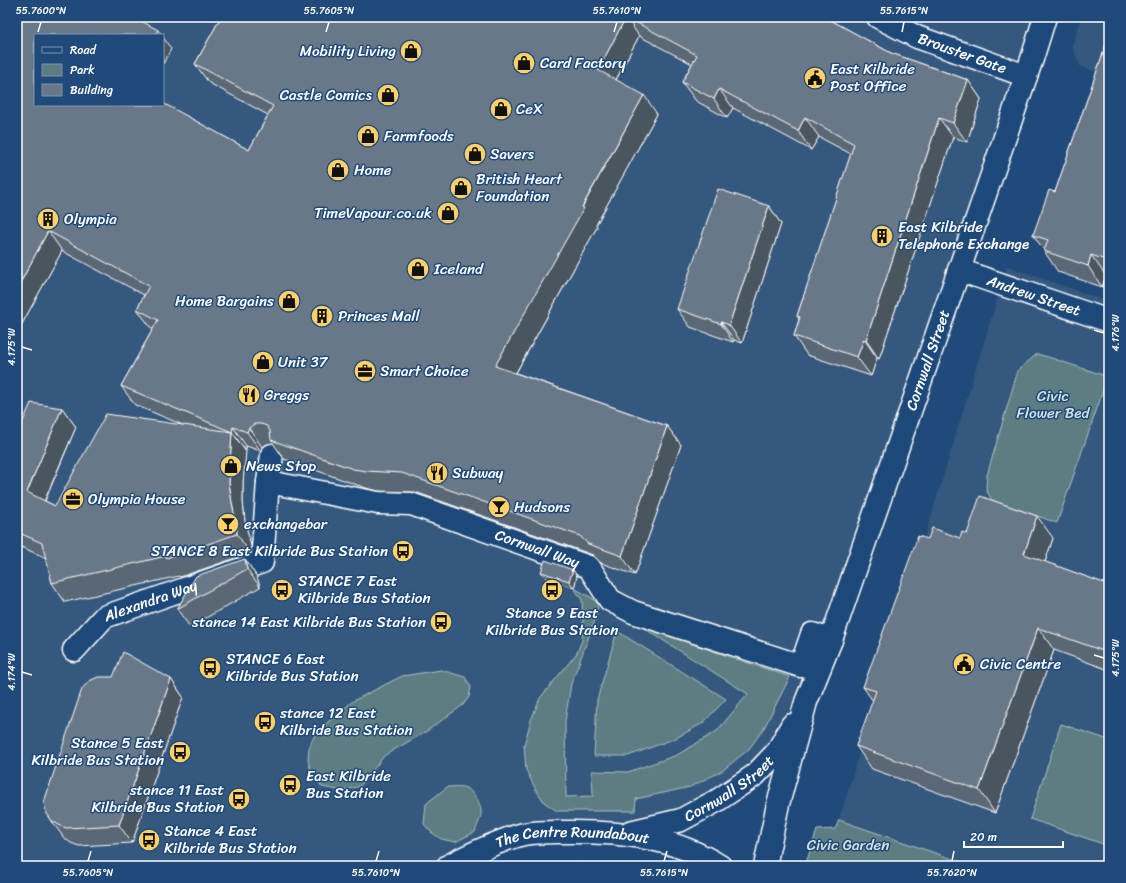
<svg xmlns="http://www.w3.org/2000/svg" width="1126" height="883" font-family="Sriracha,sans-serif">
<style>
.built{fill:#35587e;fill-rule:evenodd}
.green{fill:#5c7e83;stroke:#aebec1}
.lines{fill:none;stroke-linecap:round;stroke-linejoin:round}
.minor-casing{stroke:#fff;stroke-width:25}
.minor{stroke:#1f4a7a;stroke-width:22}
.wall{fill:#5a6775;stroke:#fff}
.shaded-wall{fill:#4a545f;stroke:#fff}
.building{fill:#697888;stroke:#fff}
.ticks{fill:none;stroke:#fff;stroke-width:1.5}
.labels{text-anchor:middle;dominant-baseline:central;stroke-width:3;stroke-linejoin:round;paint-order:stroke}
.poi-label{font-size:15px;fill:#fff;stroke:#1f4a7a;text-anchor:start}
.street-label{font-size:15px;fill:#fff;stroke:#1f4a7a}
.park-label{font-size:15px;fill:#d6dfe0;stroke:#1f4a7a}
.neatline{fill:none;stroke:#fff;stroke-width:1.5}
.ticks-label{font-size:10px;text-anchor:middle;fill:#fff}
</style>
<rect width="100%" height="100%" fill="#1f4a7a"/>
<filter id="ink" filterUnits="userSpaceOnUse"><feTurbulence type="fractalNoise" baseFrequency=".025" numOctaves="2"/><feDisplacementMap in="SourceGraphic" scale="8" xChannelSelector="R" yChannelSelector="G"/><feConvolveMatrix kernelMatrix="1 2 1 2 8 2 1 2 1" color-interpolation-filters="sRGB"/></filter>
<g filter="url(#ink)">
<g class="built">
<path d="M17,17H1045L831,640L777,752L681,820L550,831L448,866H17ZM35,35H163V105H35Z"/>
<polygon points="1082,17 1109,17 1109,77 1080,66 1072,46"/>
<polygon points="1007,266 1109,302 1109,866 973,866 839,820"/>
</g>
<g class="green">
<polygon points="1037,354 1048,357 1103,375 1105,382 1102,394 1057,523 992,500 986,490 987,475 1018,370"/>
<polygon points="574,588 592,598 598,604 597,615 571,684 565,721 566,797 593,796 592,771 628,772 677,755 717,731 748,694 642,627 790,677 763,730 749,749 722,771 690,787 636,799 635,811 557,811 545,803 536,790 526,770 524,745 531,720 540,698 577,653 582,640 583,626 582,600"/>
<polygon points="617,631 726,699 703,723 676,738 628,756 594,756 597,700"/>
<polygon points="441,670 465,677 471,687 469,697 463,705 427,731 385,755 360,786 343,791 322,787 311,771 308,760 309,748 316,732 353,701 402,676"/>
<polygon points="1061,724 1109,740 1109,846 1030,819"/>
<path d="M447,787C452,787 458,786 463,787C472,789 481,802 481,811C482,817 477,825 475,832L455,842L441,839L431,832L424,824L426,804L432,799Z"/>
<polygon points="839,820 973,866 805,866 817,830 835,829"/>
<polygon points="567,862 593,864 629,865 635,866 542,866"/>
</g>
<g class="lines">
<g class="minor-casing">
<g id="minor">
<path id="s1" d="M878,17L917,37L1026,76"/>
<path id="s2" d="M959,270L1109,321"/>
<path id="s3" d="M268,482L378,503L411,504L589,567L610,600L633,612L801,666L812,634L831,640"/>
<path id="s4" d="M74,650L104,617L262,562L268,482L272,455"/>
<path id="s5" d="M630,832L681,820L718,800L755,775L777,752L792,725"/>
<path id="s6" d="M448,866C468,855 488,846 510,838C514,837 519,835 524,834C540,831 557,832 573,832C624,832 676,838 720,866"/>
<path id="s7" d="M765,866L778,804L806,702L831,640L1032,59L1045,17"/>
</g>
</g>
<use href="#minor" class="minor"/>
</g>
<g class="wall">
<polygon points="221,17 825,17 891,53 968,80 981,99 967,142 953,137 879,359 877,358 871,376 807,355 794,336 799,319 797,316 851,154 819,137 811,150 733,108 727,118 696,101 682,82 692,64 639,36 616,80 657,114 596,225 597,227 516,373 667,426 681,445 635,575 601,563 593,555 415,492 379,491 366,488 284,459 273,443 267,444 262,447 261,451 246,446 243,482 243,502 245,522 251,546 250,553 180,577 179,576 65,602 52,583 46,558 17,545 17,435 62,408 76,427 45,501 55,506 183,425 135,405 121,386 153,329 151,328 137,309 144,295 62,251 17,333 35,35 249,150 268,115 209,83 195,64"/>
<polygon points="1109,36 1109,277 1106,276 1102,287 1058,272 1044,251 1044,250 1033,235 1055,192"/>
<polygon points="769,206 781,224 742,343 734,340 733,342 690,327 677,309"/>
<polygon points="967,534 1053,538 1045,562 1109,585 1109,670 1054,650 995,813 872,769 856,746 873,701 863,687 928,539 960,538"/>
<polygon points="245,559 257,577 260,587 190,627 177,609"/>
<polygon points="573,570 577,576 574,588 546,578 541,572"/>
<polygon points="171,679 183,697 132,843 79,846 71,843 64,838 51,820"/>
</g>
<g class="shaded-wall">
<polygon points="626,17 639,36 611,89 598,70"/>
<polygon points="158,30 162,35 155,35"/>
<polygon points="163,37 171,49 163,64"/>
<polygon points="968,80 981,99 967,142 953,123"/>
<polygon points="719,89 733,108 727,118 714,99"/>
<polygon points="644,95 657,114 596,225 597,227 509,385 495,366"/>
<polygon points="805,117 819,137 811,150 798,131"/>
<polygon points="939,118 953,137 879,359 866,340"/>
<polygon points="769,206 781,224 742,343 729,325"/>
<polygon points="48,231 62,251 17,333 17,289"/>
<polygon points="1091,255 1106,276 1102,287 1088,266"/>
<polygon points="721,322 734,340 733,342 721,324"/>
<polygon points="864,339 877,358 871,376 857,357"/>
<polygon points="62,408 76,427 40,511 27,492"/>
<polygon points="667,426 681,445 635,575 622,556"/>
<polygon points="233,427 246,446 246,451 232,432"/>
<polygon points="249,428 262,447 261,451 247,432"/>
<polygon points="232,432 246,452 243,482 243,502 245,522 251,546 250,553 237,534 232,503 229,483 230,463"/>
<polygon points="1037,516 1053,538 1040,577 1024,554"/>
<polygon points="245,559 257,577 260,587 247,569"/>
<polygon points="573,570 577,576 574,588 569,581"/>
<polygon points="1038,628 1054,650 995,813 979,790"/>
<polygon points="171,679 183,697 132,843 119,825"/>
</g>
<g class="building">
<polygon points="17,17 134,17 158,30 155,35 35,35 35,105 163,105 163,103 249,150 273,106 195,64 221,17 626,17 598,70 644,95 582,207 584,208 495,366 667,426 622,556 588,544 580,536 402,473 366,471 353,469 271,440 270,431 267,426 261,424 254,424 249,428 247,432 233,427 232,432 121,386 158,320 137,309 149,286 48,231 17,289"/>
<polygon points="626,17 825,17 891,53 968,80 953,123 939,118 866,340 864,339 857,357 794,336 800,317 797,316 854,144 805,117 798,131 719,89 714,99 682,82 697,55"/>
<polygon points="1109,36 1109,261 1091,255 1088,266 1044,251 1048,240 1033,235 1049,190 1055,192"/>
<polygon points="718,189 769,206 729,325 721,322 721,324 677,309"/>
<polygon points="31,403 62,408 27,492 55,506 106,414 232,432 230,463 229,483 232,503 237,527 237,534 167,558 166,556 52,583 42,543 17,532 17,435"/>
<polygon points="980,496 1037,516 1024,554 1109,585 1109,653 1038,628 979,790 856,746 876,691 863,687 918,536 928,539 932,528 960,538 962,532 967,534"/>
<polygon points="245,559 247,569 177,609 196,576"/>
<polygon points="545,560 573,570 569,581 541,572"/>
<polygon points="123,652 171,679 119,825 66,828 59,825 51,820 46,812 44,803 47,793 82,689 89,681 98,677 113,677"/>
</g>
</g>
<path class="ticks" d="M38,32L41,22M326,32L329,22M614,32L617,22M902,32L904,22M1094,330L1104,333M22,347L32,350M1094,655L1104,658M22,672L32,675M88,861L91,851M376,861L379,851M664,861L667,851M952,861L954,851"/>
<defs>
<g id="shop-disc" transform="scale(1.15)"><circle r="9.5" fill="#ffd166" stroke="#1f4a7a"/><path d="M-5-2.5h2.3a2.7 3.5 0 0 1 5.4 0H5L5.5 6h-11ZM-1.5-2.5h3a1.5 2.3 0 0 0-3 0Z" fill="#111"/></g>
<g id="civic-disc" transform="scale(1.15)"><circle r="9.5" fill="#ffd166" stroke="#1f4a7a"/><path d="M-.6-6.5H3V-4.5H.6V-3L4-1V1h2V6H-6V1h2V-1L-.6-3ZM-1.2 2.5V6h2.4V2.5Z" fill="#111"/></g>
<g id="building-disc" transform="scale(1.15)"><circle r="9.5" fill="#ffd166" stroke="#1f4a7a"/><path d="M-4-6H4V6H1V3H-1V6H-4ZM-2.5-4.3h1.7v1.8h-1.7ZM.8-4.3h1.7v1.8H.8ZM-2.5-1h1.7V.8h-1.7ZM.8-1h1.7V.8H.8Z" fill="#111"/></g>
<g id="office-disc" transform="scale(1.15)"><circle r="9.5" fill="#ffd166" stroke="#1f4a7a"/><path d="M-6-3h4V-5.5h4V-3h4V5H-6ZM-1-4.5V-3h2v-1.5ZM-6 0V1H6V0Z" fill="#111"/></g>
<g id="restaurant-disc" transform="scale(1.15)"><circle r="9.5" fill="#ffd166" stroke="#1f4a7a"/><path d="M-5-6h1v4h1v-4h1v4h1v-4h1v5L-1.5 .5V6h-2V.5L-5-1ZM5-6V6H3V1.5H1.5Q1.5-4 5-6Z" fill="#111"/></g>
<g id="bar-disc" transform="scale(1.15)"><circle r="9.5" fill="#ffd166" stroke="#1f4a7a"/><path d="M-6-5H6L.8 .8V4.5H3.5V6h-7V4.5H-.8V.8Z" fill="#111"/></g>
<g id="bus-disc" transform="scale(1.15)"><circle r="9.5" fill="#ffd166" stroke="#1f4a7a"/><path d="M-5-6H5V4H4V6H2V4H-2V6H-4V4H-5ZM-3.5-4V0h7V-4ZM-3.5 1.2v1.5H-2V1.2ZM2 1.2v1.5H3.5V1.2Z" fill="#111"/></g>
</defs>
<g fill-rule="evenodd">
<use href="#shop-disc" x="411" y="51"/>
<use href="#shop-disc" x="524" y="63"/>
<use href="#civic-disc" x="815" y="78"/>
<use href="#shop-disc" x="388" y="95"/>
<use href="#shop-disc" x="501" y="109"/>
<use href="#shop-disc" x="368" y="136"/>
<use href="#shop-disc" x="475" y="154"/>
<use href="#shop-disc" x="338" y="170"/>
<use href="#shop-disc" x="461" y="188"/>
<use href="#shop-disc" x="448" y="213"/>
<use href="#building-disc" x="48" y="219"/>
<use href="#building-disc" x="882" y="236"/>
<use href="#shop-disc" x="418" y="269"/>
<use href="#shop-disc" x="289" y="301"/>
<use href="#building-disc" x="322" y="316"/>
<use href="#shop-disc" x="263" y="362"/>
<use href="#office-disc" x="365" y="371"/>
<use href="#restaurant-disc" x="249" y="395"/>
<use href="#shop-disc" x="231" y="466"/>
<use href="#restaurant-disc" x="437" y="473"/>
<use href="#office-disc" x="73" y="499"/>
<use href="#bar-disc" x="499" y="507"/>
<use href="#bar-disc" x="228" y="524"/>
<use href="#bus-disc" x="403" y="551"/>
<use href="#bus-disc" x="282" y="590"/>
<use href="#bus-disc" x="552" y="590"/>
<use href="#bus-disc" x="441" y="622"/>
<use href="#civic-disc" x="964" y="664"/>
<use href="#bus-disc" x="210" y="668"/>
<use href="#bus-disc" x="265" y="722"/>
<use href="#bus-disc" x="180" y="752"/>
<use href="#bus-disc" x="290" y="785"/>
<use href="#bus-disc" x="239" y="799"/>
<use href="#bus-disc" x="149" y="840"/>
</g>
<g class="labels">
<g class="poi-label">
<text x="396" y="51" text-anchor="end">Mobility Living</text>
<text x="540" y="63">Card Factory</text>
<text x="830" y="69">East Kilbride<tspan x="830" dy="17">Post Office</tspan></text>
<text x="372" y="95" text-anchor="end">Castle Comics</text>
<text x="516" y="109">CeX</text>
<text x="384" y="136">Farmfoods</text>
<text x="490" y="154">Savers</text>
<text x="354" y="170">Home</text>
<text x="476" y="179">British Heart<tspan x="476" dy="17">Foundation</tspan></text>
<text x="432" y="213" text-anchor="end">TimeVapour.co.uk</text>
<text x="64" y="219">Olympia</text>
<text x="898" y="227">East Kilbride<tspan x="898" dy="17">Telephone Exchange</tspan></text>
<text x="434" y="269">Iceland</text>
<text x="274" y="301" text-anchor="end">Home Bargains</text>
<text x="338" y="316">Princes Mall</text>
<text x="278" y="362">Unit 37</text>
<text x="380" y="371">Smart Choice</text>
<text x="264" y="395">Greggs</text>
<text x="246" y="466">News Stop</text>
<text x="452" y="473">Subway</text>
<text x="88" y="499">Olympia House</text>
<text x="514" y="507">Hudsons</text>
<text x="244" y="524">exchangebar</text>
<text x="388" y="551" text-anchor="end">STANCE 8 East Kilbride Bus Station</text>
<text x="298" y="581">STANCE 7 East<tspan x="298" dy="17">Kilbride Bus Station</tspan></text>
<text x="552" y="613" text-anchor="middle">Stance 9 East<tspan x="552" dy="17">Kilbride Bus Station</tspan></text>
<text x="426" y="622" text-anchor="end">stance 14 East Kilbride Bus Station</text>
<text x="226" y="659">STANCE 6 East<tspan x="226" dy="17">Kilbride Bus Station</tspan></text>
<text x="980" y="664">Civic Centre</text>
<text x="280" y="713">stance 12 East<tspan x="280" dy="17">Kilbride Bus Station</tspan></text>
<text x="164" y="743" text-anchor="end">Stance 5 East<tspan x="164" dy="17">Kilbride Bus Station</tspan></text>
<text x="306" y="776">East Kilbride<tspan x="306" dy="17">Bus Station</tspan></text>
<text x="224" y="790" text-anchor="end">stance 11 East<tspan x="224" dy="17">Kilbride Bus Station</tspan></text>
<text x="164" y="831">Stance 4 East<tspan x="164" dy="17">Kilbride Bus Station</tspan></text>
</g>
<g class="street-label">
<text stroke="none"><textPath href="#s1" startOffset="92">Brouster Gate</textPath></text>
<text stroke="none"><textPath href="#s2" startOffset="79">Andrew Street</textPath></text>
<text stroke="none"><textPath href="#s7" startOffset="532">Cornwall Street</textPath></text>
<text stroke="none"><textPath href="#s3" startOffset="279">Cornwall Way</textPath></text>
<text stroke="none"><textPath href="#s4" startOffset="94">Alexandra Way</textPath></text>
<text stroke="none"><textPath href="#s5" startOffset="110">Cornwall Street</textPath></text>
<text stroke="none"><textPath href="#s6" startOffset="131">The Centre Roundabout</textPath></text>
</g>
<g class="park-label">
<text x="1053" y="396">Civic<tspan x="1053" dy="17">Flower Bed</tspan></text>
<text x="848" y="845">Civic Garden</text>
</g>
</g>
<rect width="1126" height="883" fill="none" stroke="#1f4a7a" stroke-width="44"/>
<rect x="34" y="34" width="130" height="72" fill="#1f4a7a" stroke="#7992af"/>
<rect x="42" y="47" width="20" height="6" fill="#1f4a7a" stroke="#7992af"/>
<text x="70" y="54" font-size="12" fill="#ffffff">Road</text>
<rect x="42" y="64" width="20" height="12" fill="#5c7e83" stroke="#7992af"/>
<text x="70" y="74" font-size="12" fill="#ffffff">Park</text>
<rect x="42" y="84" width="20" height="12" fill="#697888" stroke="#7992af"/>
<text x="70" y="94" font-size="12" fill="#ffffff">Building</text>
<path d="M964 841v6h99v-6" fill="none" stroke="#ffffff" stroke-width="2"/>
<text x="970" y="841" font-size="12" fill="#ffffff" stroke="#1f4a7a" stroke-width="3" paint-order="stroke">20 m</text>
<rect x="22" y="22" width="1082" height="839" class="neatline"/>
<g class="ticks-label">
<text x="41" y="14">55.7600°N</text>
<text x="329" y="14">55.7605°N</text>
<text x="617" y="14">55.7610°N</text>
<text x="904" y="14">55.7615°N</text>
<text transform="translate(1115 333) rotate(-90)" y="4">4.176°W</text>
<text transform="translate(11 347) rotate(-90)" y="4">4.175°W</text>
<text transform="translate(1115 658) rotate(-90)" y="4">4.175°W</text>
<text transform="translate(11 672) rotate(-90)" y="4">4.174°W</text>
<text x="88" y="876">55.7605°N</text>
<text x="376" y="876">55.7610°N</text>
<text x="664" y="876">55.7615°N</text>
<text x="952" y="876">55.7620°N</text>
</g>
</svg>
